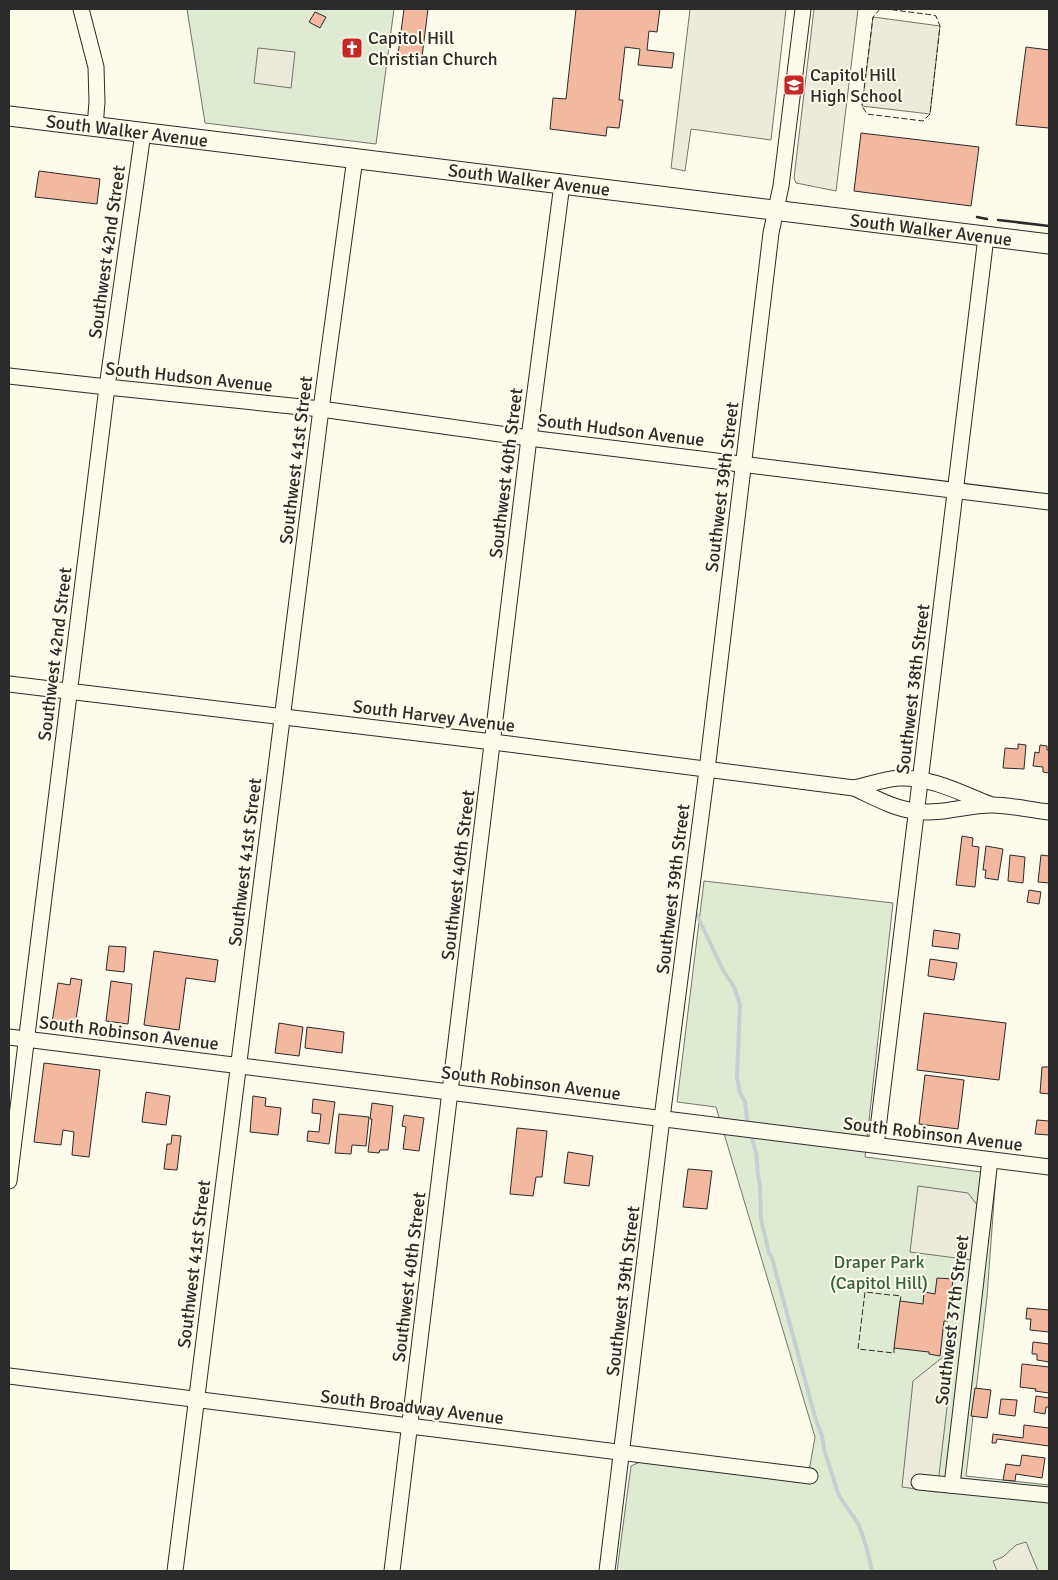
<svg xmlns="http://www.w3.org/2000/svg" width="1058" height="1580" font-family="Signika,sans-serif">
<style>
.green{fill:#deebd1;stroke:#74746e}
.parking{fill:#eceadb;stroke:#74746e}
.lines{fill:none;stroke-linecap:round;stroke-linejoin:round}
.stream{stroke:#c7d0d0;stroke-width:4}
.building{fill:#f2b8a0;stroke:#2b2b2b}
.minor-casing{stroke:#2b2b2b;stroke-width:17}
.major-casing{stroke:#2b2b2b;stroke-width:21}
.minor{stroke:#fdfbea;stroke-width:15}
.major{stroke:#fdfbea;stroke-width:19}
.fence{stroke:#2b2b2b;stroke-width:1;stroke-dasharray:6 2.5;stroke-linecap:butt}
.wall{stroke:#2b2b2b;stroke-width:2.5}
.labels{text-anchor:middle;dominant-baseline:central;stroke-width:4;stroke-linejoin:round;paint-order:stroke}
.poi-label{font-size:18px;fill:#2b2b2b;stroke:#fdfbea;text-anchor:start}
.street-label{font-size:18px;fill:#2b2b2b;stroke:#fdfbea}
.park-label{font-size:18px;fill:#34623c;stroke:#fdfbea}
</style>
<rect width="100%" height="100%" fill="#fdfbea"/>
<g class="green">
<polygon points="187,9 394,9 376,144 205,123"/>
<polygon points="704,881 893,903 865,1157 996,1174 987,1297 966,1476 1049,1485 1049,1571 617,1571 631,1466 640,1462 807,1483 815,1437 716,1107 677,1102"/>
</g>
<g class="parking">
<polygon points="690,9 786,9 771,140 691,129 685,171 671,168"/>
<polygon points="814,9 858,9 836,191 796,183 794,178"/>
<polygon points="873,17 940,26 930,114 862,106"/>
<polygon points="258,48 295,52 291,88 254,83"/>
<polygon points="918,1186 968,1193 978,1206 972,1260 910,1252"/>
<polygon points="954,1348 937,1492 902,1487 913,1381"/>
<polygon points="1026,1542 1038,1571 997,1571 993,1561 1003,1557 1016,1545"/>
</g>
<g class="lines">
<g class="stream">
<polyline points="694,909 723,970 734,987 740,1004 737,1078 740,1093 745,1102 747,1119 750,1126"/>
<path d="M751,1132L754,1146L756,1152L758,1175L760,1186L761,1219L769,1253L772,1258L815,1417L822,1436L824,1449L838,1493C843,1504 851,1512 857,1522C864,1535 869,1557 872,1571"/>
</g>
</g>
<g class="building">
<polygon points="404,9 428,9 421,65 397,62"/>
<polygon points="576,9 660,9 657,32 649,31 647,50 674,53 672,68 638,65 640,49 625,47 619,100 623,100 619,128 607,127 606,136 550,129 553,98 566,99"/>
<polygon points="315,12 326,17 320,28 309,22"/>
<polygon points="1026,47 1049,50 1049,128 1016,125"/>
<polygon points="861,133 979,147 971,206 854,191"/>
<polygon points="39,171 100,179 97,204 35,197"/>
<polygon points="1018,744 1026,745 1024,769 1003,768 1005,748 1018,749"/>
<polygon points="1040,745 1047,746 1047,750 1049,750 1049,773 1043,772 1043,767 1033,766 1035,752 1039,753"/>
<polygon points="962,836 973,838 972,846 979,847 975,887 956,885"/>
<polygon points="986,846 1003,849 998,880 985,878 986,870 983,870"/>
<polygon points="1010,855 1025,857 1023,883 1008,881"/>
<polygon points="1041,855 1049,856 1049,883 1038,882"/>
<polygon points="1029,890 1041,892 1039,904 1027,902"/>
<polygon points="934,930 960,934 958,949 932,946"/>
<polygon points="109,946 126,947 124,972 106,970"/>
<polygon points="154,951 218,960 215,982 186,978 179,1030 144,1025"/>
<polygon points="930,959 957,963 954,980 928,976"/>
<polygon points="71,978 82,980 75,1026 52,1023 58,983 70,985"/>
<polygon points="111,981 132,984 128,1024 106,1021"/>
<polygon points="924,1013 1006,1023 999,1080 917,1070"/>
<polygon points="279,1023 303,1027 299,1056 275,1053"/>
<polygon points="307,1027 344,1032 342,1053 305,1048"/>
<polygon points="44,1063 100,1070 89,1157 72,1155 74,1132 63,1130 61,1145 34,1142"/>
<polygon points="1042,1067 1049,1067 1049,1094 1040,1093"/>
<polygon points="925,1075 964,1080 958,1129 919,1124"/>
<polygon points="146,1092 170,1096 166,1125 142,1122"/>
<polygon points="253,1096 266,1098 265,1106 281,1108 278,1135 250,1132"/>
<polygon points="313,1099 335,1102 329,1144 307,1141 308,1131 319,1132 321,1114 312,1113"/>
<polygon points="372,1103 393,1106 388,1150 380,1150 379,1153 368,1152 372,1119 370,1119"/>
<polygon points="339,1114 369,1117 366,1146 352,1145 351,1154 335,1153"/>
<polygon points="404,1115 424,1118 419,1151 403,1149 406,1127 402,1126"/>
<polygon points="1037,1120 1049,1121 1049,1135 1035,1134"/>
<polygon points="517,1128 547,1131 542,1177 536,1177 533,1196 510,1194"/>
<polygon points="172,1135 181,1136 177,1170 164,1169 167,1144 171,1144"/>
<polygon points="568,1152 593,1156 589,1186 564,1183"/>
<polygon points="688,1169 712,1171 707,1209 683,1207"/>
<polygon points="937,1278 953,1279 948,1321 944,1321 940,1356 929,1354 929,1352 894,1348 900,1301 923,1304 924,1292 935,1294"/>
<polygon points="1027,1308 1049,1310 1049,1332 1030,1330 1031,1319 1026,1319"/>
<polygon points="1033,1342 1049,1344 1049,1362 1037,1360 1037,1354 1032,1354"/>
<polygon points="1022,1364 1049,1367 1049,1393 1035,1391 1036,1389 1020,1387"/>
<polygon points="975,1388 991,1390 987,1418 971,1416"/>
<polygon points="1036,1396 1049,1398 1049,1407 1046,1407 1045,1414 1034,1412"/>
<polygon points="1001,1399 1017,1400 1015,1416 999,1414"/>
<polygon points="1024,1425 1049,1428 1049,1446 997,1439 996,1443 992,1443 993,1434 1023,1438"/>
<polygon points="1022,1455 1045,1458 1042,1478 1016,1474 1015,1481 1003,1480 1006,1464 1020,1466"/>
</g>
<g class="lines">
<g class="minor-casing">
<g id="minor">
<polyline points="81,9 96,67 97,102 95,127"/>
<polyline points="9,376 107,387 321,409 529,438 1049,502"/>
<path d="M9,684L493,742L854,788C874,797 892,808 915,811C941,815 965,805 992,805C1010,805 1030,810 1049,812"/>
<path d="M854,788C868,785 884,779 899,778C931,777 961,793 989,804"/>
<polyline points="9,1037 1049,1167"/>
<polyline points="876,1145 986,237"/>
<polyline points="9,1181 107,387 143,133"/>
<polyline points="9,1376 810,1476"/>
<polyline points="919,1482 1049,1495"/>
<polyline points="952,1485 990,1160"/>
<polyline points="175,1571 321,409 355,158"/>
<polyline points="392,1571 529,438 562,184"/>
<polyline points="607,1571 662,1118 707,770 771,233 781,186 803,9"/>
</g>
</g>
<g class="major-casing">
<polyline id="major" points="9,116 1049,244"/>
</g>
<use href="#minor" class="minor"/>
<use href="#major" class="major"/>
<g class="fence">
<polyline points="880,9 873,17 862,106 867,114 923,121 930,114 940,26 936,16 933,15 886,9"/>
<polyline points="890,1295 865,1292 858,1349 894,1353 894,1348"/>
<polyline points="893,1295 901,1296 900,1301"/>
</g>
<g class="wall">
<polyline points="977,217 987,219"/>
<polyline points="998,220 1049,226"/>
</g>
</g>
<defs>
<g id="church-square" transform="scale(1.125)"><rect x="-9" y="-9" width="18" height="18" rx="4" fill="#c62828" stroke="#fdfbea"/><path d="M-1.2-6h2.4v3.5h3.3v2.4h-3.3V6h-2.4V-.1h-3.3v-2.4h3.3Z" fill="#fff"/></g>
<g id="school-square" transform="scale(1.125)"><rect x="-9" y="-9" width="18" height="18" rx="4" fill="#c62828" stroke="#fdfbea"/><path d="M0-5L7-2L0 1L-7-2ZM-4 1L0 2.5L4 1V4Q0 6-4 4Z" fill="#fff"/></g>
</defs>
<g fill-rule="evenodd">
<use href="#church-square" x="352" y="48"/>
<use href="#school-square" x="794" y="85"/>
</g>
<g class="labels">
<g class="poi-label">
<text x="368" y="38">Capitol Hill<tspan x="368" dy="21">Christian Church</tspan></text>
<text x="810" y="75">Capitol Hill<tspan x="810" dy="21">High School</tspan></text>
</g>
<g class="street-label">
<text transform="translate(127 131) rotate(7)">South Walker Avenue</text>
<text transform="translate(529 180) rotate(7)">South Walker Avenue</text>
<text transform="translate(931 230) rotate(7)">South Walker Avenue</text>
<text transform="translate(107 252) rotate(-82)">Southwest 42nd Street</text>
<text transform="translate(189 377) rotate(6)">South Hudson Avenue</text>
<text transform="translate(621 430) rotate(7)">South Hudson Avenue</text>
<text transform="translate(296 460) rotate(-83)">Southwest 41st Street</text>
<text transform="translate(506 473) rotate(-83)">Southwest 40th Street</text>
<text transform="translate(722 487) rotate(-83)">Southwest 39th Street</text>
<text transform="translate(55 654) rotate(-83)">Southwest 42nd Street</text>
<text transform="translate(913 689) rotate(-83)">Southwest 38th Street</text>
<text transform="translate(434 716) rotate(7)">South Harvey Avenue</text>
<text transform="translate(245 862) rotate(-83)">Southwest 41st Street</text>
<text transform="translate(458 875) rotate(-83)">Southwest 40th Street</text>
<text transform="translate(673 889) rotate(-83)">Southwest 39th Street</text>
<text transform="translate(129 1033) rotate(7)">South Robinson Avenue</text>
<text transform="translate(531 1083) rotate(7)">South Robinson Avenue</text>
<text transform="translate(933 1134) rotate(7)">South Robinson Avenue</text>
<text transform="translate(194 1264) rotate(-83)">Southwest 41st Street</text>
<text transform="translate(409 1277) rotate(-83)">Southwest 40th Street</text>
<text transform="translate(623 1291) rotate(-83)">Southwest 39th Street</text>
<text transform="translate(952 1320) rotate(-83)">Southwest 37th Street</text>
<text transform="translate(412 1407) rotate(7)">South Broadway Avenue</text>
</g>
<g class="park-label">
<text x="879" y="1262">Draper Park<tspan x="879" dy="21">(Capitol Hill)</tspan></text>
</g>
</g>
<rect width="1058" height="1580" fill="none" stroke="#2b2b2b" stroke-width="20"/>
</svg>
